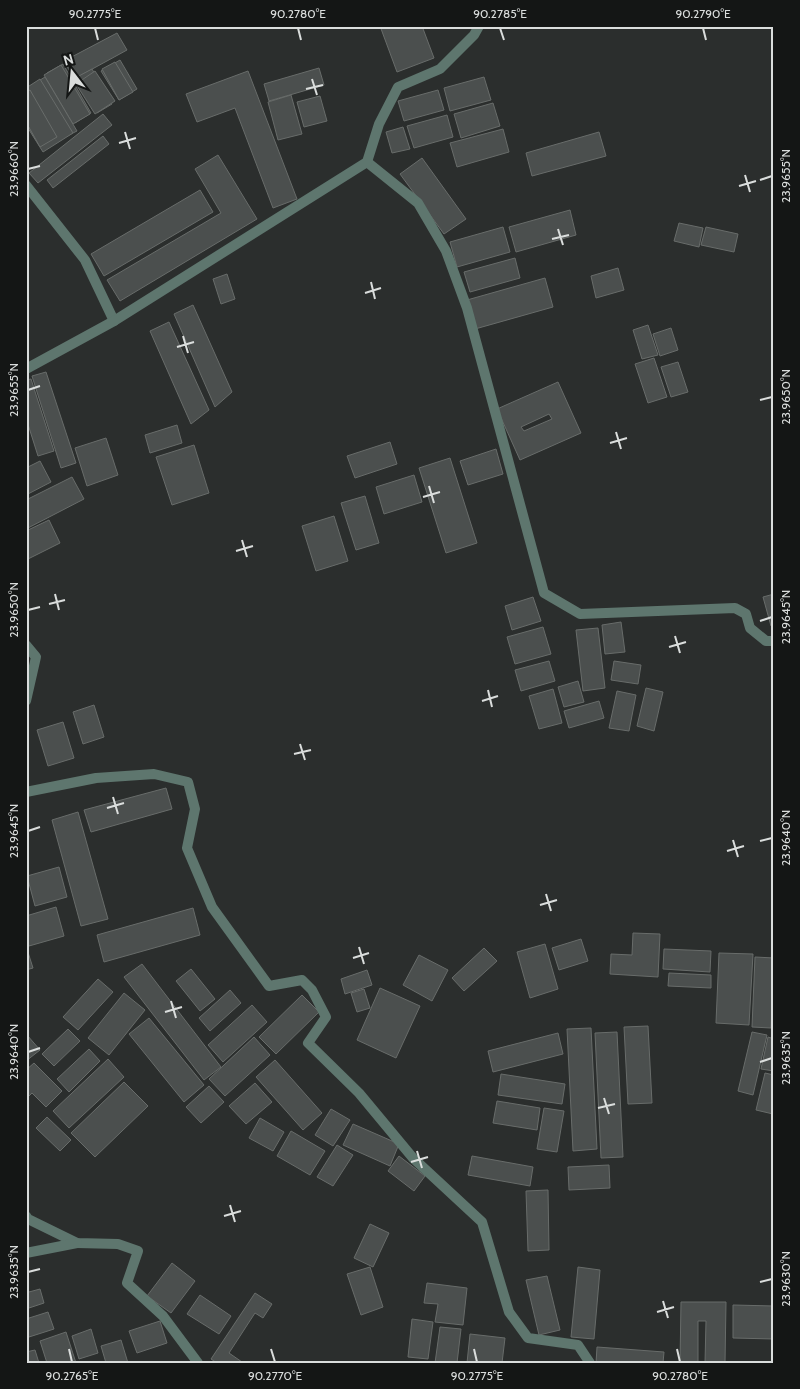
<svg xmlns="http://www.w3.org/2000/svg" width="800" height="1389" font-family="Cabin,sans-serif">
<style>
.building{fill:#4b4f4e;stroke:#686c6a;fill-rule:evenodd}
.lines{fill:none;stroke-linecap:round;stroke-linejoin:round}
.minor{stroke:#5e766e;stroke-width:10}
.ticks{fill:none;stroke:#dadddc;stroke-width:2}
.neatline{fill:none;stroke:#dadddc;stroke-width:2}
.ticks-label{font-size:12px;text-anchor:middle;fill:#dadddc}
</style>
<rect width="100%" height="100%" fill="#2b2e2d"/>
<g class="building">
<polygon points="380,26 422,26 434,58 397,72"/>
<polygon points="117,33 127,50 74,79 64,61"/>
<polygon points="120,60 137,89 119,100 101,71"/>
<polygon points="115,62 133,92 119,100 102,69"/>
<polygon points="63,64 91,113 75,123 47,73"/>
<polygon points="61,65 90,114 73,124 44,75"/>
<polygon points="319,68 324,85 269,101 264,84"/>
<polygon points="92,69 112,104 97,113 77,77"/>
<polygon points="95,71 115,101 95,114 76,84"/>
<polygon points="248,71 297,199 273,208 235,108 197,122 186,94"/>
<polygon points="45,77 77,131 63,138 32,85"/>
<polygon points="484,77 491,100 450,111 444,88"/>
<polygon points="40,79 73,133 43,152 26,125 26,88"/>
<polygon points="30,90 57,137 40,147 26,122 26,92"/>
<polygon points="438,90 444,110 404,121 398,101"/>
<polygon points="291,95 302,134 278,140 268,102"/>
<polygon points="320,96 327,121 304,127 297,102"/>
<polygon points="493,103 500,126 461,138 454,114"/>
<polygon points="103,114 112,125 38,183 29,173"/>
<polygon points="447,115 453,137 414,148 407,126"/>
<polygon points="403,127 410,149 392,153 386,132"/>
<polygon points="503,129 509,152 457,167 450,143"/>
<polygon points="599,132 606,156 532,176 526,153"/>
<polygon points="103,136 109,144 53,188 47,180"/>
<polygon points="218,155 257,219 120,301 107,280 221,213 195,169"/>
<polygon points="422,158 466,219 444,234 400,174"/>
<polygon points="200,190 213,212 104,276 91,254"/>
<polygon points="570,210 576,235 516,252 509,227"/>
<polygon points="679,223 703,228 699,247 674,241"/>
<polygon points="503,227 510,252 457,267 450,242"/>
<polygon points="706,227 738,234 734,252 701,245"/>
<polygon points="515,258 520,278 470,292 464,272"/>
<polygon points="618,268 624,290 596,298 591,276"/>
<polygon points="227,274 235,299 221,304 213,279"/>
<polygon points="545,278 553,307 475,329 467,300"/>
<polygon points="193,305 232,392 215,407 174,314"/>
<polygon points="169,322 209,410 191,424 150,331"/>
<polygon points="648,325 658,355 642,359 633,330"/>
<polygon points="671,328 678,350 660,356 653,334"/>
<polygon points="654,358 667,397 648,403 635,364"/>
<polygon points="678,362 688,392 671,397 661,367"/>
<polygon points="46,372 76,463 61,468 32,376"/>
<polygon points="31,379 54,451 38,456 26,418 26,380"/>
<path d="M558,382L581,433L520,460L497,409ZM549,414L552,419L524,431L521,427Z"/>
<polygon points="177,425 182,443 150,453 145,435"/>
<polygon points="106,438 118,475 87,486 75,448"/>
<polygon points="390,442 397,464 355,478 347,456"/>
<polygon points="194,445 209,493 172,505 156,457"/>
<polygon points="496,449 503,474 468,485 460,461"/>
<polygon points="450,458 477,543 446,553 419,468"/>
<polygon points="40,461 51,482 26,495 26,468"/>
<polygon points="414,475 422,502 384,514 376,487"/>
<polygon points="72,477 84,499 26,529 26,500"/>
<polygon points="365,496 379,543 356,550 341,503"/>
<polygon points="334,516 348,561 316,571 302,526"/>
<polygon points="49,520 60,543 26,560 26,531"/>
<polygon points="774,594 774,625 771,626 763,597"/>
<polygon points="533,597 541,621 512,630 505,606"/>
<polygon points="621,622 625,652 605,654 602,625"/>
<polygon points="543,627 551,654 515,664 507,637"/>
<polygon points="598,628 605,688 583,691 576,630"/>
<polygon points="549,661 555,681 521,691 515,670"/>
<polygon points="614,661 641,665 638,684 611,680"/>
<polygon points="578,681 584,702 564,707 558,687"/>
<polygon points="646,688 663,692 654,731 637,726"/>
<polygon points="553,689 562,723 539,729 529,696"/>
<polygon points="617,691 636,695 629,731 609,728"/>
<polygon points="599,701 604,718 569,728 564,711"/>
<polygon points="94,705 104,737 83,744 73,712"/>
<polygon points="63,722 74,758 48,766 37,730"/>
<polygon points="166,788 172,809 91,832 84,810"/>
<polygon points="78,812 108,919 81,926 52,820"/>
<polygon points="59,867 67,897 35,906 27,876"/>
<polygon points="56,907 64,936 29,946 26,936 26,916"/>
<polygon points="193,908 200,935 104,962 97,935"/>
<polygon points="633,933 660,934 658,977 610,974 611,954 632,955"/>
<polygon points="581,939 588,961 559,970 552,948"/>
<polygon points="545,944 558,989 530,998 517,952"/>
<polygon points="26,946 33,968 26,970"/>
<polygon points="484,948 497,961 464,991 452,978"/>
<polygon points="664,949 711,951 710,972 663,969"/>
<polygon points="719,953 753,954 749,1025 716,1023"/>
<polygon points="419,955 448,970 432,1001 403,985"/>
<polygon points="755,957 774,958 771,1028 752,1027"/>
<polygon points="142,964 221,1067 204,1080 124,977"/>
<polygon points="191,969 215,999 200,1011 176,981"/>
<polygon points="367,970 372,985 345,994 341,979"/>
<polygon points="669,973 711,975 711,988 668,986"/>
<polygon points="98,979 113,992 78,1030 63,1017"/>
<polygon points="380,988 420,1006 396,1058 357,1040"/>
<polygon points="364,989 370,1008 357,1012 351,993"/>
<polygon points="230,990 241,1003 210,1031 199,1018"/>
<polygon points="124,993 145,1010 109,1055 88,1038"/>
<polygon points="302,995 319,1012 276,1054 259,1037"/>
<polygon points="252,1005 267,1022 223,1062 208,1045"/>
<polygon points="149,1018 204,1085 184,1102 129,1034"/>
<polygon points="648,1026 652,1103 628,1104 624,1027"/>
<polygon points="591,1028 597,1149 573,1151 567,1029"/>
<polygon points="68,1029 80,1041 54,1066 42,1054"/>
<polygon points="617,1032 623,1157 601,1158 595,1033"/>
<polygon points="752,1032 767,1035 753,1095 738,1091"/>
<polygon points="558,1033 563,1054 493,1072 488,1051"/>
<polygon points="27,1035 40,1050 26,1061 26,1036"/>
<polygon points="254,1037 270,1055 225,1096 209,1079"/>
<polygon points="768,1037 774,1039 774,1071 761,1069"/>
<polygon points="89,1049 100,1061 69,1092 57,1079"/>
<polygon points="108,1059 124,1077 69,1128 53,1111"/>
<polygon points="275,1060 322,1113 303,1130 256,1077"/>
<polygon points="34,1063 62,1091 46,1107 32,1093 26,1099 26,1070"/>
<polygon points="765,1073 774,1075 774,1109 773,1114 756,1110"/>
<polygon points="501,1074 565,1084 562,1104 498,1095"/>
<polygon points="124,1082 148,1106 95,1157 71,1133"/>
<polygon points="255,1083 272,1102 246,1124 229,1106"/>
<polygon points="209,1086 224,1102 201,1123 186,1107"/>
<polygon points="497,1101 540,1108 537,1130 493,1123"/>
<polygon points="544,1108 564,1111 557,1152 537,1149"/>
<polygon points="331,1109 350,1120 333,1146 315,1135"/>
<polygon points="47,1117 71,1140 60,1151 36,1128"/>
<polygon points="260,1118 284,1132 273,1151 249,1138"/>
<polygon points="353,1124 399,1144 390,1166 343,1145"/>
<polygon points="291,1131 325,1151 310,1175 277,1156"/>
<polygon points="337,1145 353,1155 333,1186 317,1177"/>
<polygon points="399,1156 425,1176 414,1191 388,1171"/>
<polygon points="472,1156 533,1167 530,1186 468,1175"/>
<polygon points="609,1165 610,1188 569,1190 568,1167"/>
<polygon points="548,1190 549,1250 528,1251 526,1191"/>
<polygon points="370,1224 389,1233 373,1267 354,1258"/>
<polygon points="172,1263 195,1281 171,1313 147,1296"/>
<polygon points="370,1267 383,1307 361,1315 347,1274"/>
<polygon points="578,1267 600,1270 594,1339 571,1337"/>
<polygon points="547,1276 560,1330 539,1335 526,1280"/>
<polygon points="26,1282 29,1292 40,1289 44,1303 26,1309"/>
<polygon points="427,1283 467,1288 463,1325 435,1322 438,1304 424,1303"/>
<polygon points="255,1293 272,1304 263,1318 255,1313 229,1353 242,1362 217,1363 211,1359"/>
<polygon points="200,1295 231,1316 219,1334 187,1314"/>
<polygon points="681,1302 726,1302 725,1363 705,1363 706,1321 698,1321 698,1363 680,1363"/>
<polygon points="733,1305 774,1306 774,1339 733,1338"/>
<polygon points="48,1312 54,1329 29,1337 26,1328 26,1319"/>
<polygon points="412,1319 433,1322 428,1359 408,1357"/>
<polygon points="160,1321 167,1343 137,1353 129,1331"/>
<polygon points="440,1327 461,1329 457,1363 435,1363"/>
<polygon points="91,1329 98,1353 79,1359 72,1336"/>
<polygon points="66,1332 76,1363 47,1363 40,1341"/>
<polygon points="470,1334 505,1338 502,1363 467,1363"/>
<polygon points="121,1340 128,1363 106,1363 101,1346"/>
<polygon points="597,1347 664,1352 663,1363 596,1363"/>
<polygon points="35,1350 39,1363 26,1363 26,1352"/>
</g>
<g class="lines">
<g class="minor">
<polyline points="367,162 418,203 446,251 467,308 544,593 580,614 735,608 746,614 750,628 766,641 774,641"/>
<polyline points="26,185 85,260 114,321"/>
<polyline points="26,369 114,321 367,162 379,124 398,87 440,69 474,35 479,26"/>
<polyline points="26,645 36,657 26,701"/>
<polyline points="26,792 96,778 154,774 188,782 195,809 187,848 212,907 269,986 302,980 312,990 326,1017 308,1043 359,1093 413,1158 482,1222 509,1312 528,1338 578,1345 590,1363"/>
<polyline points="26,1216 28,1219 77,1243 118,1244 138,1251 127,1283 163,1316 198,1363"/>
<polyline points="26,1253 77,1243"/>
</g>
</g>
<path class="ticks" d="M95,28L98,40M298,28L301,40M500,28L504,40M703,28L706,40M312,79L317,95M306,89L323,85M125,132L130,149M119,143L136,138M28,169L40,166M745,175L750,192M760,180L772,176M739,186L756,181M558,229L563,245M552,239L569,235M371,282L375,299M365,293L381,288M183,336L188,353M177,347L194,342M28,390L40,386M760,400L772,397M616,432L621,449M610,443L627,438M429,486L434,503M423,497L440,492M242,540L247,557M236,551L253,546M55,594L59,610M49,604L65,600M28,610L40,607M760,621L772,617M675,636L680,653M669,647L686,642M488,690L492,707M482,701L498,696M300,744L305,760M294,754L311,750M113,797L118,814M107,808L124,803M28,831L40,827M733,840L738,857M760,841L772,838M727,851L744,846M546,894L551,911M540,905L557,900M359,947L364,964M353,958L369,953M171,1001L176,1018M165,1012L182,1007M28,1052L40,1048M760,1062L772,1058M604,1098L609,1114M598,1108L615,1104M417,1151L422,1168M411,1162L428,1157M230,1205L235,1222M224,1216L241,1211M28,1272L40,1269M760,1282L772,1279M663,1301L668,1318M657,1312L674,1307M69,1349L72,1362M271,1349L275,1362M474,1349L477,1362M677,1349L680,1362"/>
<rect width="800" height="1389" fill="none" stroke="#141615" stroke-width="55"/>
<g transform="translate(72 72) rotate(344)" stroke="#141615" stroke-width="4" paint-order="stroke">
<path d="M0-4L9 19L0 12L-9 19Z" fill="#dadddc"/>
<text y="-8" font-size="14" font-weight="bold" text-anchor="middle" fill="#dadddc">N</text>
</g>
<rect x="28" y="28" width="744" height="1334" class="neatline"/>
<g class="ticks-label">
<text x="95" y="18">90.2775°E</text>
<text x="298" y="18">90.2780°E</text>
<text x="500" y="18">90.2785°E</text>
<text x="703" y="18">90.2790°E</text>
<text transform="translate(14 169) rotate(-90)" y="4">23.9660°N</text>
<text transform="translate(786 176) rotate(-90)" y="4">23.9655°N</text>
<text transform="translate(14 390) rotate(-90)" y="4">23.9655°N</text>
<text transform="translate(786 397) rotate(-90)" y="4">23.9650°N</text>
<text transform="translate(14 610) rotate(-90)" y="4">23.9650°N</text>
<text transform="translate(786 617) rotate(-90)" y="4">23.9645°N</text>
<text transform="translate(14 831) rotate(-90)" y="4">23.9645°N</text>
<text transform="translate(786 838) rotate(-90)" y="4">23.9640°N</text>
<text transform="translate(14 1052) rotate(-90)" y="4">23.9640°N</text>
<text transform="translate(786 1058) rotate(-90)" y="4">23.9635°N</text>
<text transform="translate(14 1272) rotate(-90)" y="4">23.9635°N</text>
<text transform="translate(786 1279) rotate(-90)" y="4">23.9630°N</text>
<text x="72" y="1380">90.2765°E</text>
<text x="275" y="1380">90.2770°E</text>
<text x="477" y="1380">90.2775°E</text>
<text x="680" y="1380">90.2780°E</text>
</g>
</svg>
